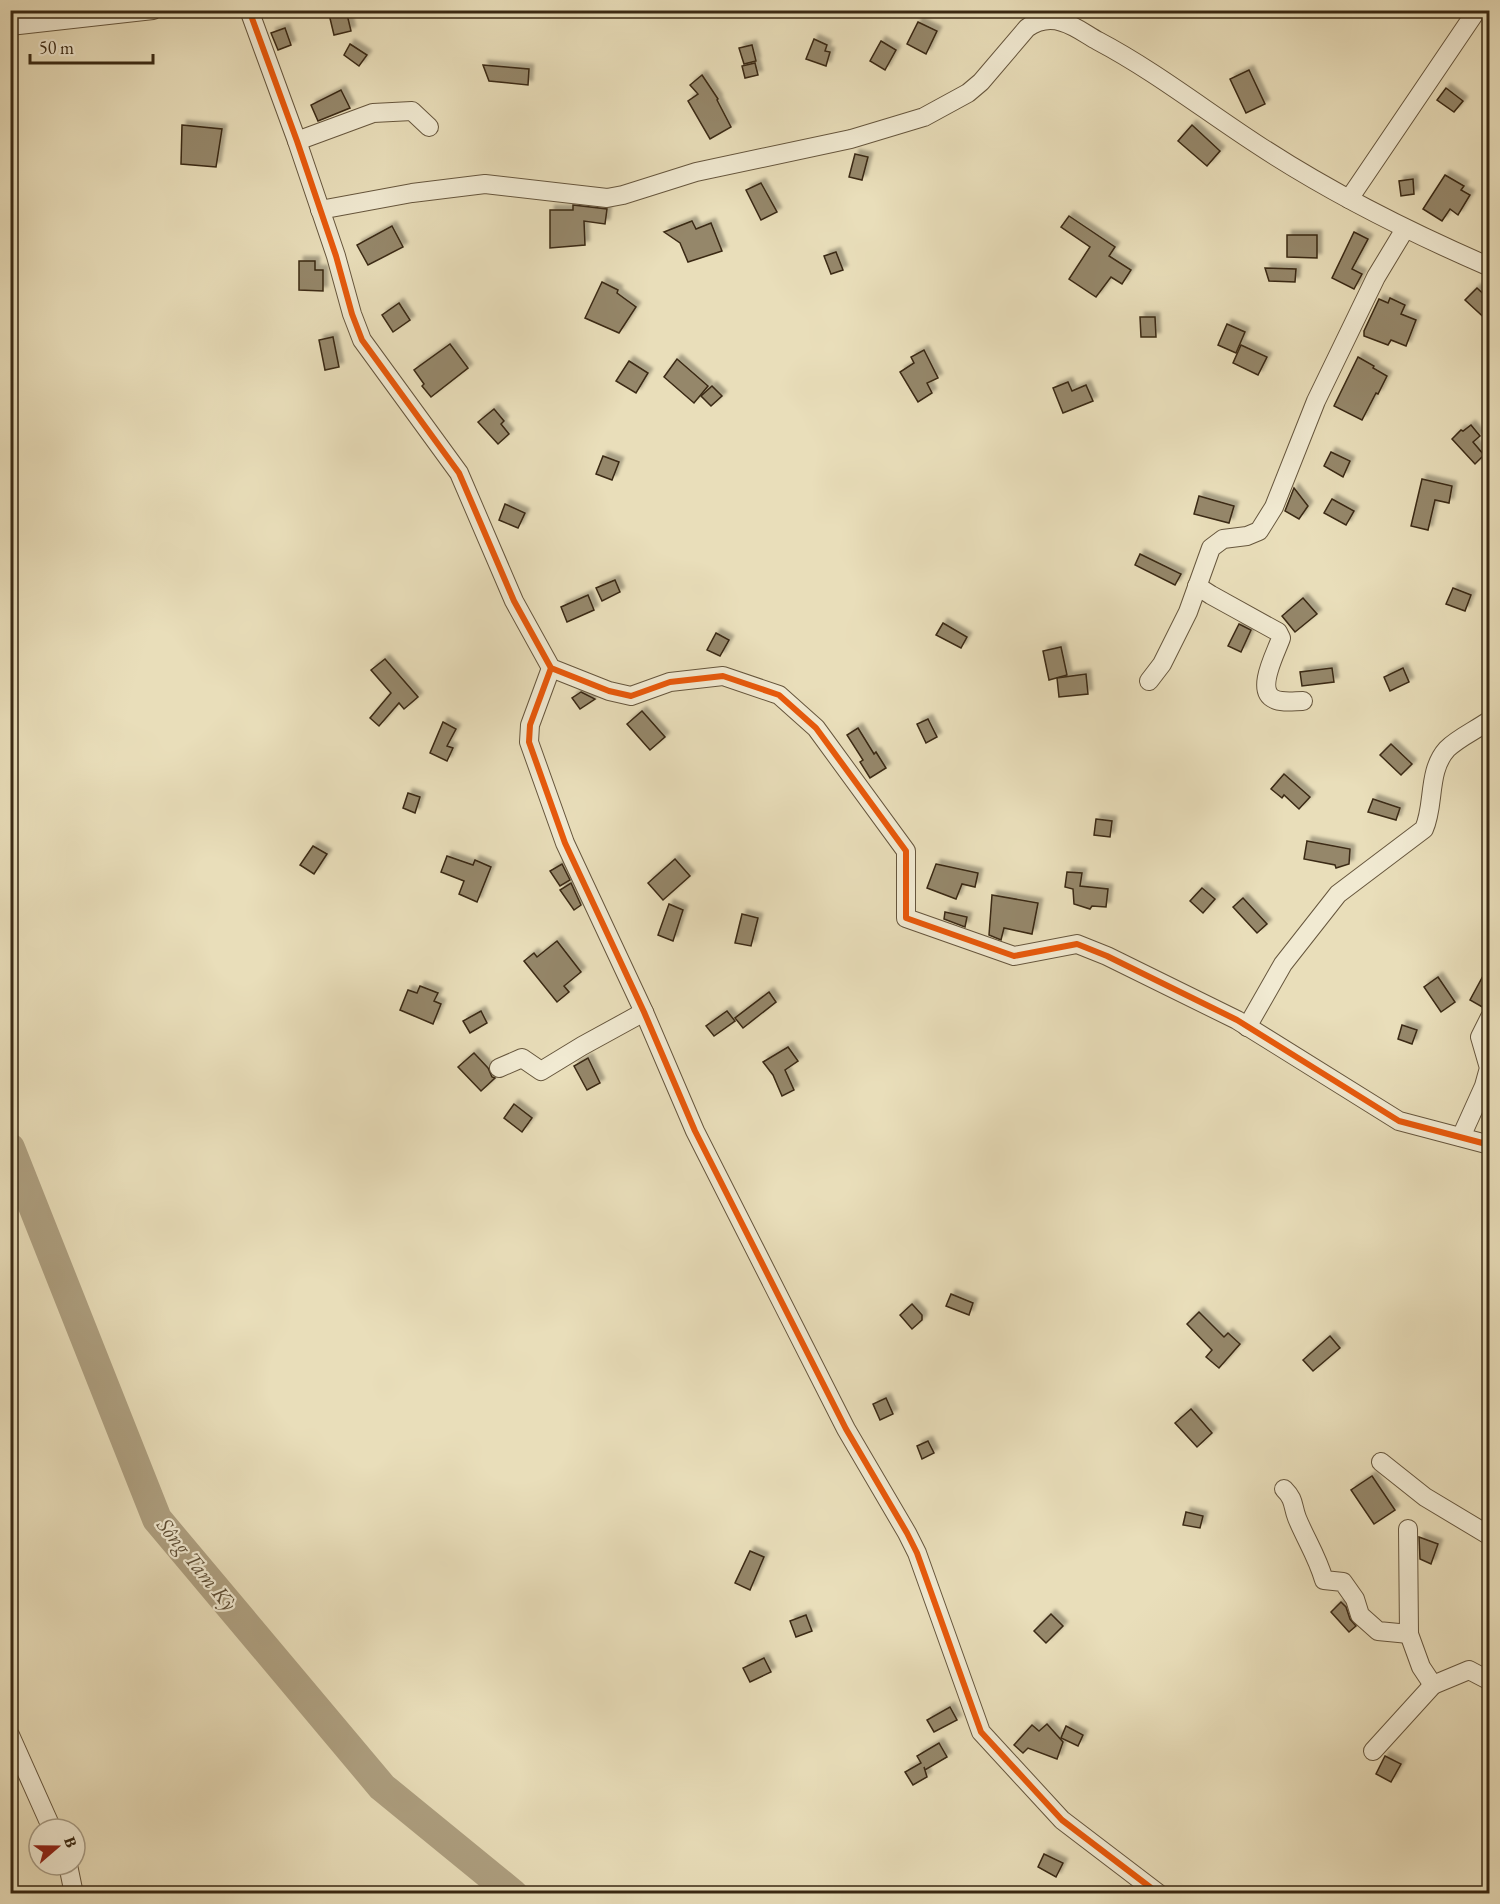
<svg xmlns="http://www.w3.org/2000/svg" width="1500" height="1904" font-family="'EB Garamond',serif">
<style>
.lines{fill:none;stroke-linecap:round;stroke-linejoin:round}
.river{stroke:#aea081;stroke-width:30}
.building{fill:#95876a;stroke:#3a2913;stroke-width:1.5;filter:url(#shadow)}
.minor-casing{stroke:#66563d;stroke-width:20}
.minor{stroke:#f1ead2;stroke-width:18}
.cycleway-casing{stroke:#f1ead2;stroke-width:10}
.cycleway{stroke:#e8590c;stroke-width:6}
.labels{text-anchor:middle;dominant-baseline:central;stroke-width:4.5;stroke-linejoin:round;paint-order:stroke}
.water-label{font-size:22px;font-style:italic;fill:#5d4d34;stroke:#f1ead2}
</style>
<defs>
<filter id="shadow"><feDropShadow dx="4.5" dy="-4.5" stdDeviation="1.5" flood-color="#0004"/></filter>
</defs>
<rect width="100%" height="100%" fill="#e9deba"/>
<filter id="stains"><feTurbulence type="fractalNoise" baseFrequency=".00333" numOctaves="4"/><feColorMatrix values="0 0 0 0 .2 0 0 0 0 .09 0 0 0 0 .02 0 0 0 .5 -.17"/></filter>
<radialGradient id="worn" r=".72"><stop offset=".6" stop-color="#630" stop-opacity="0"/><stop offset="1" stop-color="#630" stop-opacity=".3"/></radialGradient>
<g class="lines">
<polyline class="river" points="10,1148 157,1519 382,1787 513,1894"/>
</g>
<g class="building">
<polygon points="328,10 346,10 351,31 334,35"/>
<polygon points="918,22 937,31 926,54 907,44"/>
<polygon points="285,28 291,45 278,50 271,33"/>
<polygon points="814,39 827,45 825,51 830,52 826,66 806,59"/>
<polygon points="881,41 896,50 885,70 870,61"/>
<polygon points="350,44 367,55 359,66 344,55"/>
<polygon points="752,45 756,61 744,64 739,48"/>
<polygon points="755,63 758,75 745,78 742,66"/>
<polygon points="483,65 529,69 528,85 489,81"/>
<polygon points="1249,70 1265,104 1246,113 1230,79"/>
<polygon points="702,75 718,99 717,100 731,127 710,139 688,101 698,94 690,85"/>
<polygon points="1446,88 1463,101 1454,112 1437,100"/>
<polygon points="341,90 350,108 318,121 311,105"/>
<polygon points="182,125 222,129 216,167 181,164"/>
<polygon points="1192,125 1220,151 1207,166 1178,141"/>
<polygon points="855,154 868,157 862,180 849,177"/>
<polygon points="1445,175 1464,186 1461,190 1470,195 1458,215 1450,209 1442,221 1423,209"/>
<polygon points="1413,179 1414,194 1401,196 1399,181"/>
<polygon points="761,183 777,212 761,220 746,190"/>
<polygon points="573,205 607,209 605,224 584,221 585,245 550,248 550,210 573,210"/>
<polygon points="1069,216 1115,247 1109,256 1131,270 1122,284 1111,277 1096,297 1069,279 1090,247 1061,227"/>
<polygon points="692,221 696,229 711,223 722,251 688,262 680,243 664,232"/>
<polygon points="392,226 403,247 368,265 357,245"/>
<polygon points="1354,232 1368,239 1352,269 1362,274 1354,289 1332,278"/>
<polygon points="1287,235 1317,235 1317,258 1287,257"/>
<polygon points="836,252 843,270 831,274 824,256"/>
<polygon points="299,261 315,261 315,270 323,270 323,291 299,290"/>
<polygon points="1265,268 1296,269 1295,282 1269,281"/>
<polygon points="602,282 618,290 617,293 636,307 619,333 585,318"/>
<polygon points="1477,288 1490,300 1490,323 1465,300"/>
<polygon points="1390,298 1405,305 1401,314 1416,320 1406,346 1391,340 1388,345 1364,336 1364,331 1379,299 1388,303"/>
<polygon points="399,303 410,320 393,332 382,315"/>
<polygon points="1140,317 1155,317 1156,337 1141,337"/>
<polygon points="1227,324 1245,332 1236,353 1218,345"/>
<polygon points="333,337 339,367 325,370 319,340"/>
<polygon points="450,344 468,368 431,397 422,386 424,384 414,370"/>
<polygon points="1241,345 1267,357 1258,375 1233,363"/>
<polygon points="924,350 938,378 927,383 932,393 918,402 900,372 914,363 911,357"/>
<polygon points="1358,357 1374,366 1373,368 1387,376 1378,394 1376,393 1362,420 1334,406"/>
<polygon points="677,359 708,386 694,403 664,377"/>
<polygon points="629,361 648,373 636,393 616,381"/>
<polygon points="1068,382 1072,391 1086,385 1093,401 1063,413 1053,388"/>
<polygon points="712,386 722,396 711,406 701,396"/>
<polygon points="494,409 504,421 501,424 509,434 498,444 478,422"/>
<polygon points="1471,425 1480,436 1473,442 1484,455 1475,464 1452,439 1461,430 1463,431"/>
<polygon points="1331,452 1350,461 1343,477 1324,466"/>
<polygon points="603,456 619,462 612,480 596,474"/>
<polygon points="1422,479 1452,486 1449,503 1435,500 1428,530 1411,526"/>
<polygon points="1294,488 1308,506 1299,519 1285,511"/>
<polygon points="1199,496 1234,506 1229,523 1194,514"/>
<polygon points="1332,499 1354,511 1346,525 1324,513"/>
<polygon points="505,504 525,513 518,528 499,520"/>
<polygon points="1140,554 1181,574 1175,585 1135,565"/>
<polygon points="615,580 620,592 602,601 596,588"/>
<polygon points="1453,588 1471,595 1465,611 1446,604"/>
<polygon points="588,595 594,610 567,622 561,607"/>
<polygon points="1303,598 1317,614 1295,632 1282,616"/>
<polygon points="943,623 967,637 961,648 936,635"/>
<polygon points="1239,624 1251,630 1241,652 1228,646"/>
<polygon points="716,633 729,640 720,656 707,650"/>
<polygon points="1061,647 1067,675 1049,680 1043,651"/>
<polygon points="385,659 418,697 404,709 399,703 379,726 370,718 391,693 371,670"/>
<polygon points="1332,668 1334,682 1302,686 1300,672"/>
<polygon points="1403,668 1409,682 1390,691 1384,677"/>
<polygon points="1086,674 1088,694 1059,697 1057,678"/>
<polygon points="581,692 595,699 580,709 572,698"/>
<polygon points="642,711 665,737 650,750 627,724"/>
<polygon points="928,719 937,737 926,743 917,724"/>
<polygon points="443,722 456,729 447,746 453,748 447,761 430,753"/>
<polygon points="858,728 874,754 876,752 886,768 870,778 860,762 863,760 847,735"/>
<polygon points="1391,744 1412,764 1401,775 1380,755"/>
<polygon points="1284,774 1310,797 1299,809 1284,795 1282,798 1271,789"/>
<polygon points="408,793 420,797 415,813 403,808"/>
<polygon points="1373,799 1400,808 1396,820 1368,812"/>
<polygon points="1096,819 1112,821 1110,837 1094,835"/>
<polygon points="1307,841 1350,849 1349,864 1336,868 1335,865 1304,859"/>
<polygon points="313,846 327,854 314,874 300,865"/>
<polygon points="447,856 473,865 475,860 491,867 477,902 459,894 464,881 441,872"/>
<polygon points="675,859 690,876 663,900 648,883"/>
<polygon points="562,864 570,880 560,886 550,871"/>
<polygon points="936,864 978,873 975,887 962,884 956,899 927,888"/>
<polygon points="1067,872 1082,873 1080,886 1108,889 1106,907 1092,906 1090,909 1074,904 1073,889 1065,887"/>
<polygon points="571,883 581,905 574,910 560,890"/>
<polygon points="1202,888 1215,899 1203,913 1190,901"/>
<polygon points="992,895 1038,903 1032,934 1004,928 1001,940 989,935"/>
<polygon points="1243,898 1267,924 1257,933 1233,907"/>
<polygon points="669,904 683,910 673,941 658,935"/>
<polygon points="945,912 967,917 965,927 944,919"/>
<polygon points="742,914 758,918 751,946 735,943"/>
<polygon points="557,941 581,972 564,986 569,992 557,1002 524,961 534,953 537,957"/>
<polygon points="1490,963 1490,997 1484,1008 1470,1000"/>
<polygon points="1438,977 1455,1002 1441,1012 1424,987"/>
<polygon points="420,986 438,993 434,1001 441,1004 433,1024 400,1010 408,990 417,993"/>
<polygon points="769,992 776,1002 743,1028 735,1018"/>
<polygon points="481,1011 487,1023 470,1033 463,1021"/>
<polygon points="727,1011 735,1021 714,1036 706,1026"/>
<polygon points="1402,1025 1417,1030 1412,1044 1398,1039"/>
<polygon points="788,1047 798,1061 785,1070 794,1090 782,1096 773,1075 763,1062"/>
<polygon points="474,1053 488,1068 492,1077 495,1078 481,1091 458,1067"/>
<polygon points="588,1058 600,1083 587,1090 574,1066"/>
<polygon points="514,1104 532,1118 522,1132 504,1118"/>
<polygon points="951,1294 973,1303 969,1315 946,1306"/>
<polygon points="912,1304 922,1315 922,1320 912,1329 900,1315"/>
<polygon points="1199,1312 1224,1337 1228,1333 1240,1344 1219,1368 1206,1357 1212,1350 1187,1324"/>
<polygon points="1330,1336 1340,1348 1313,1371 1303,1360"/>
<polygon points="886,1398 893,1414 880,1420 873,1404"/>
<polygon points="1191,1409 1212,1433 1197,1447 1175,1423"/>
<polygon points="928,1441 934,1453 922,1459 917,1446"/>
<polygon points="1372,1476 1395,1510 1374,1524 1351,1490"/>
<polygon points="1186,1512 1203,1516 1200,1528 1183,1525"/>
<polygon points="1419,1537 1438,1544 1431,1564 1420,1559"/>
<polygon points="750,1551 764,1557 750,1590 735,1583"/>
<polygon points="1341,1602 1346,1607 1350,1619 1356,1626 1349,1632 1331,1612"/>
<polygon points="1051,1614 1063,1626 1046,1643 1034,1631"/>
<polygon points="806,1615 812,1631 796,1637 790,1621"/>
<polygon points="764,1658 771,1672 750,1682 743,1668"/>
<polygon points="950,1707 957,1720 934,1732 927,1720"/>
<polygon points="1047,1724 1063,1742 1057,1759 1028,1748 1023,1753 1014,1745 1032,1725 1039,1731"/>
<polygon points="1066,1726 1083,1735 1078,1746 1061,1738"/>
<polygon points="939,1743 947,1757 925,1770 924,1767 927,1777 913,1785 905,1772 921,1763 917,1756"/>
<polygon points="1385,1756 1401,1764 1391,1782 1376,1774"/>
<polygon points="1044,1854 1063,1863 1056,1877 1038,1867"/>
</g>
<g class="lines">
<g class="minor-casing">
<g id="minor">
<polyline points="249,10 297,141 336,256 352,314 362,340 459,473 514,601 551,668 609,691 631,696 670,682 723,676 779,695 816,728 906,851 906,918 1014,956 1077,944 1107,956 1237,1020 1399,1121 1490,1145"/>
<polyline points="10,26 153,10"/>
<polyline points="297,141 373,113 412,111 429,127"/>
<polyline points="1349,199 1477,10"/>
<path d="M320,210L412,193L485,184L607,198L623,195L696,172L851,139L924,117L968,93L981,82L1027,28C1037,21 1050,18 1062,22C1074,25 1087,35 1098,41C1153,70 1203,109 1255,143C1329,192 1409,232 1490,267"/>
<path d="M1197,586L1211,595L1278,632L1281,638C1276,653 1255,690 1274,699C1282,703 1294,701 1303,701"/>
<polyline points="551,668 530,725 529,742 565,843 644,1012 695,1131 846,1429 907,1533 917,1553 981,1732 1062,1820 1159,1894"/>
<polyline points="1149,681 1162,664 1188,612 1211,548 1223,539 1247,536 1259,531 1274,507 1316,401 1376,277 1405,229"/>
<path d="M1247,1027L1283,964L1338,894L1424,829C1435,805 1427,771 1447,749C1458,738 1476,730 1490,720"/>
<polyline points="499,1068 522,1058 541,1071 582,1046 644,1012"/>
<polyline points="1461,1137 1484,1086 1489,1068 1480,1037 1490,1017"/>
<polyline points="1381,1462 1425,1497 1490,1536"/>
<path d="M1284,1489C1295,1500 1292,1505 1297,1518C1306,1540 1317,1556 1324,1580L1343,1582L1355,1599L1360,1615L1378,1631L1409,1634"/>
<polyline points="1408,1529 1409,1634 1421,1667 1433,1685 1469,1670 1490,1681"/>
<polyline points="10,1735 52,1829"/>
<polyline points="1373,1751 1433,1685"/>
<polyline points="68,1865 74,1894"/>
</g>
</g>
<use href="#minor" class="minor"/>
<g class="cycleway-casing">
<g id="cycleway">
<polyline points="249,10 297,141 336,256 352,314 362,340 459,473 514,601 551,668 609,691 631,696 670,682 723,676 779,695 816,728 906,851 906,918 1014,956 1077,944 1107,956 1237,1020 1399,1121 1490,1145"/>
<polyline points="551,668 530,725 529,742 565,843 644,1012 695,1131 846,1429 907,1533 917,1553 981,1732 1062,1820 1159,1894"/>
</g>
</g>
<use href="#cycleway" class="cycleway"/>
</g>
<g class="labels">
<g class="water-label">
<text transform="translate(197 1564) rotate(51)">Sông Tam Kỳ</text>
</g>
</g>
<rect width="1500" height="1904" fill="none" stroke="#e9deba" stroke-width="36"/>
<rect x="12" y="12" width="1476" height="1880" fill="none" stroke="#3a2913" stroke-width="3"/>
<rect x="18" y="18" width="1464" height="1868" fill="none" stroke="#3a2913" stroke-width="1.5"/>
<g transform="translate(57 1847) rotate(70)"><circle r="28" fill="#f1ead2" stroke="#a89d86" stroke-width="1.5"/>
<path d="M0-4.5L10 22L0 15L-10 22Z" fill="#8f2418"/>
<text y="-9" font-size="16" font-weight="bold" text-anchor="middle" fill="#3a2913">B</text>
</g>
<path d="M30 54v9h123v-9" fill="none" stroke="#3a2913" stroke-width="3"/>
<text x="39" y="54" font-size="18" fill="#3a2913" stroke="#f1ead2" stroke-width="4.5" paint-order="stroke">50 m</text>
<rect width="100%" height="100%" filter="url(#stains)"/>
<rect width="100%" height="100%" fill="url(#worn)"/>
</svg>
